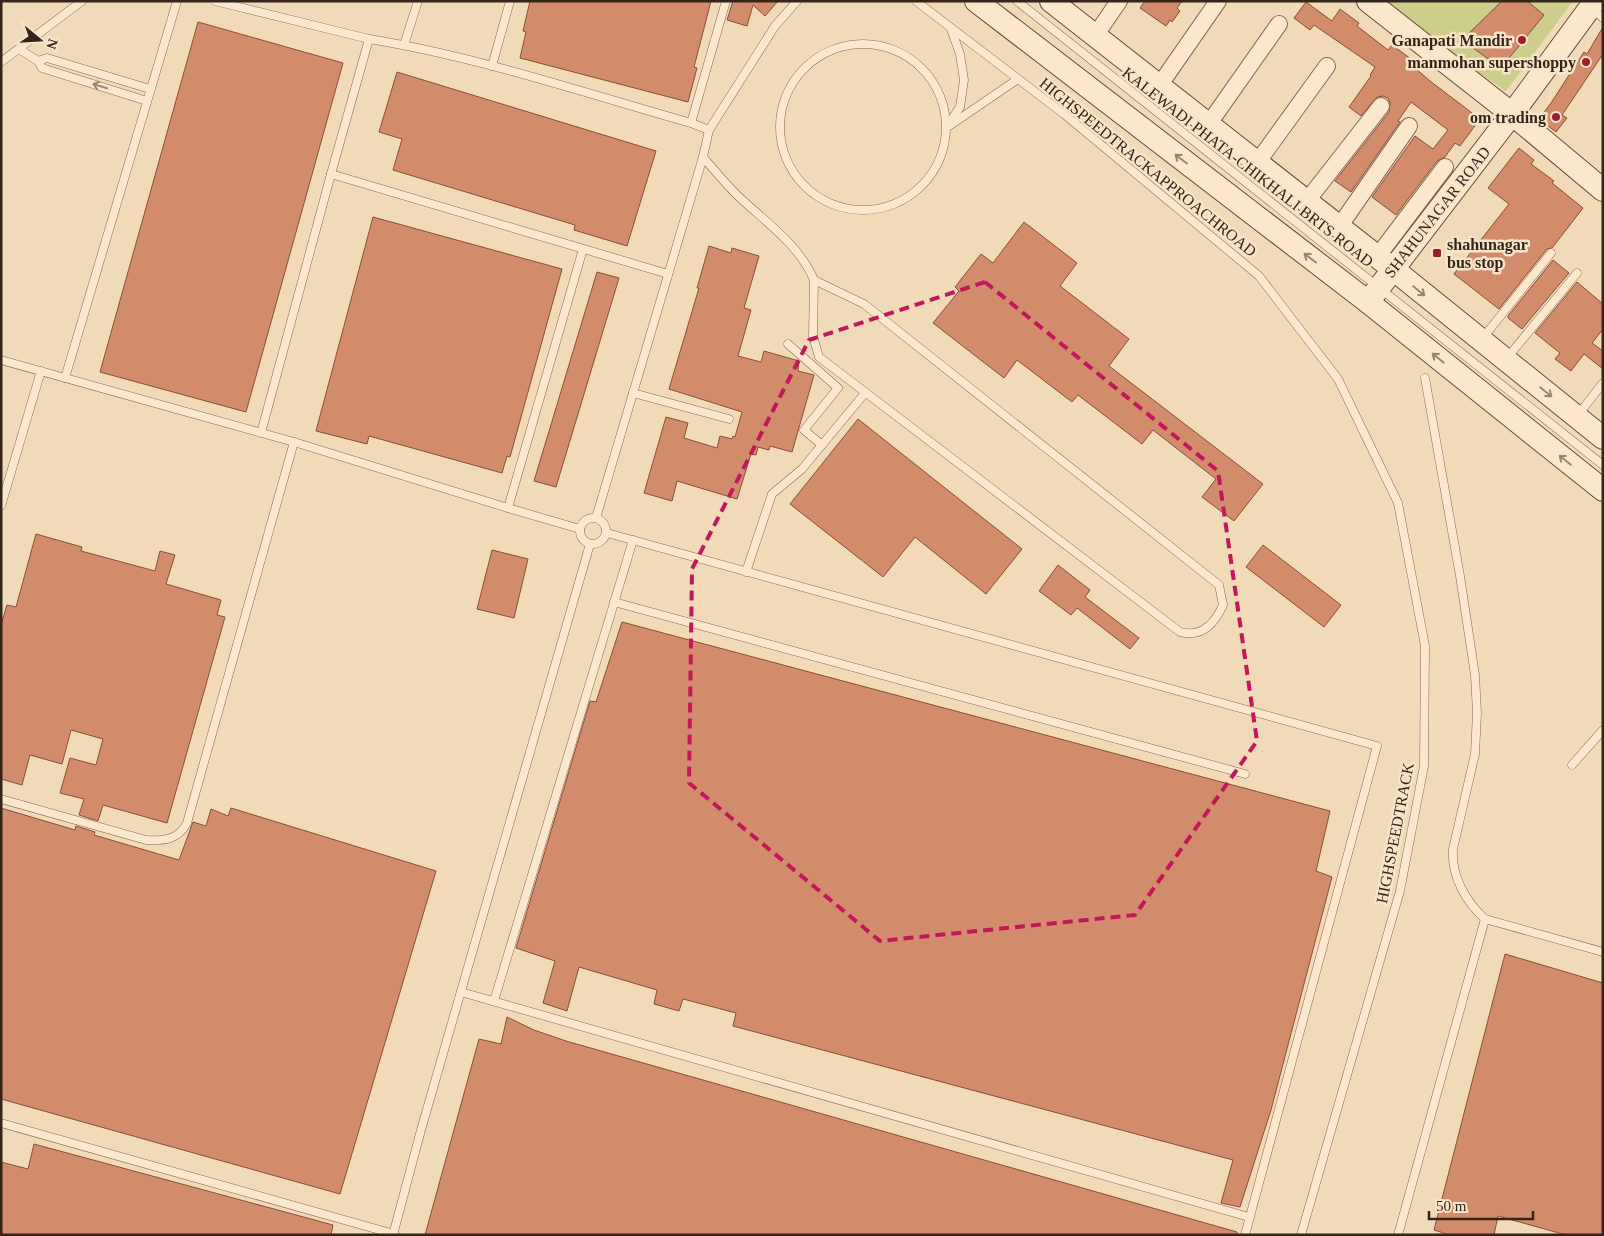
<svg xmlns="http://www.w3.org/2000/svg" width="1604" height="1236" font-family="'Times New Roman',serif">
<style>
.green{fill:#cdce8c}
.building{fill:#d28b6b;stroke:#884f37}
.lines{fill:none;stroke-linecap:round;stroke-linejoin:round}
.lane-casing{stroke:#876953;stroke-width:9}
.street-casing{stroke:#876953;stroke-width:18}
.secondary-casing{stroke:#694a36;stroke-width:24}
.lane{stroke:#fbe8cc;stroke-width:8}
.street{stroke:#fbe8cc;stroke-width:16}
.secondary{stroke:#fbe8cc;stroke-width:22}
.oneway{stroke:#988672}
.marked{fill:none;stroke:#c2185b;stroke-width:4;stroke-dasharray:10 6;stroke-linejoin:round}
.poi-dot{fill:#9a1f2c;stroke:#f8e5c8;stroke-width:2}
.labels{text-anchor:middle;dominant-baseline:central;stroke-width:5;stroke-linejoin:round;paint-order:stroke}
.poi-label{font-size:16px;font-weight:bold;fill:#352419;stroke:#f8e5c8;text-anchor:end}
.street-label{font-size:16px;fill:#352419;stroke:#f8e5c8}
</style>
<rect width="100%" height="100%" fill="#f0dab8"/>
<polygon class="green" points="1371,1 1573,1 1506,91"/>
<g class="building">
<polygon points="530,1 711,1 694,67 697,68 688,102 520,58 526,32 523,31"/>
<polygon points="733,1 778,1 765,16 753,5 747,26 727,20"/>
<polygon points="1145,1 1182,1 1177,8 1180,11 1172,22 1170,20 1166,26 1140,8"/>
<polygon points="1502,1 1527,1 1544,15 1501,68 1462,40"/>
<polygon points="1306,2 1332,21 1340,9 1359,23 1357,26 1388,50 1392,45 1407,56 1418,65 1415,68 1430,81 1480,119 1460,146 1455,143 1445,157 1437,161 1396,215 1372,197 1415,136 1433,149 1448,130 1411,102 1398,121 1400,122 1351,192 1335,181 1389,112 1390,103 1388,98 1383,96 1377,97 1361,116 1349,107 1371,76 1370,75 1375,67 1314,25 1310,30 1294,18"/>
<polygon points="198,22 343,63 246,412 100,372"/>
<polygon points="1603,27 1603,54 1562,115 1567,118 1556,132 1539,119 1551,103 1584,52 1587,54"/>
<polygon points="397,72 656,151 627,246 574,230 575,225 393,170 402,139 379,132"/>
<polygon points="1519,148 1534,160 1531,164 1554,181 1552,183 1583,208 1552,248 1547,249 1499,309 1454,274 1509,204 1488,188"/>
<polygon points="373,217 562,269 510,457 507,456 502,473 369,436 367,444 316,431"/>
<polygon points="1024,222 1077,263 1060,286 1129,339 1109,366 1263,484 1234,521 1202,497 1216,479 1153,430 1142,444 1078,395 1072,402 1017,360 1004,378 933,323 959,291 955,287 981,254 993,263"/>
<polygon points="709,246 731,253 732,248 759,256 744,308 751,310 738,356 761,362 764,351 799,361 798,371 814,375 792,452 770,446 769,450 758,447 756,455 751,454 737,499 677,481 672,501 644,493 666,417 688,423 684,438 717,448 720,436 732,439 733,436 735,437 742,412 669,389 699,288 697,288"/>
<polygon points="1553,260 1569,273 1522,329 1508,318 1508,316"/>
<polygon points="597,272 619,278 556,487 534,481"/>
<polygon points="1577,282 1603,304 1603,329 1592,343 1603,351 1603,369 1584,354 1571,371 1555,359 1560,353 1535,333"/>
<polygon points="858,419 1022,549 986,594 915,537 883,577 790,504"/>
<polygon points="36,534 82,547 81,551 155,571 160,551 175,555 166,584 221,600 217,615 225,617 167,823 103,805 98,821 79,815 84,799 60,793 70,758 96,765 103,739 71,730 62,764 30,755 22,785 1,779 1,625 7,605 16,607"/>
<polygon points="1263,545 1341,605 1324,627 1246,567"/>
<polygon points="492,550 528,559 514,618 477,609"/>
<polygon points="1058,565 1090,590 1085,597 1139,638 1130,649 1077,608 1071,615 1039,591"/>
<polygon points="622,622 1330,811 1316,871 1332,877 1271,1110 1240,1207 1221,1203 1233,1160 733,1026 736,1013 683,999 679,1011 654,1004 657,990 579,967 567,1011 543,1003 555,961 516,948 590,701 596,702"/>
<polygon points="1,808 75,830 76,826 95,832 94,835 179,860 193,822 206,826 211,809 228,816 231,808 436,871 340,1194 1,1099"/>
<polygon points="1505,954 1603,983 1603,1235 1566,1235 1498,1216 1494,1235 1450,1235 1434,1230"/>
<polygon points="507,1017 534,1030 566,1041 1237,1232 1237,1235 425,1235 479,1039 501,1044"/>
<polygon points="34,1144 333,1225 331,1235 1,1235 1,1162 28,1169"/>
</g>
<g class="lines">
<g class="lane-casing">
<g id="lane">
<polyline points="215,1 369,39"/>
<polyline points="916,1 1064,114 1259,276 1338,379 1398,503 1425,646 1424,766 1400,891 1301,1235"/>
<polyline points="1017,1 1603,465"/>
<polyline points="1592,9 1603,18"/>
<circle cx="863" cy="127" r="83"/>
<polyline points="404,45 418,1"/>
<polyline points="19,49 38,61 42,68 147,101"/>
<polyline points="38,61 47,58 150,89"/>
<polyline points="1,62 82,1"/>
<polyline points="492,66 510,1"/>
<polyline points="691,123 726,1"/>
<polyline points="949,126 1018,79"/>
<polyline points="946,128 960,107 964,80 960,54 951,29"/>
<path d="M703,157C714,170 725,183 737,195C764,221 799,244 814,280"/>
<polyline points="331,174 668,274"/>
<path d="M814,280L864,304L1219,585L1223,605C1215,623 1202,638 1180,632L819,357L813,336Z"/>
<polyline points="1482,339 1551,253"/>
<polyline points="788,344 838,388 804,430 822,445"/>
<polyline points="1507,358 1577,273"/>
<polyline points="1,360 294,442 508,508 580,529"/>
<polyline points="65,378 177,1"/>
<path d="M1425,378L1460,576L1475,675L1477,713L1475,754L1453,849C1451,876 1466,902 1485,919L1603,952"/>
<polyline points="633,393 729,419"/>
<polyline points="1578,415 1603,383"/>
<path d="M261,433L331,174L369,39C479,57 585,93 691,123L709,130"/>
<polyline points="1,506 41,371"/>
<polyline points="508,508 583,249"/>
<circle cx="593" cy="531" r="13"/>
<polyline points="596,518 703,157 709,130 775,26 797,1"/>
<polyline points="607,533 1377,746 1245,1235"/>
<polyline points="746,572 772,494 802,469 865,393"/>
<polyline points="614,602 1245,774"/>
<polyline points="1572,765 1603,730"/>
<path d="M1,799L146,840C164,841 178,840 187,823L294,442"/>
<polyline points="461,992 1249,1217"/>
<polyline points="494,1001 633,540"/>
<polyline points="1,1123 394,1234"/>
<polyline points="393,1235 421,1130 590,544"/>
<polyline points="1398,1235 1485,919"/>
</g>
</g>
<g class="street-casing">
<g id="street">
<polyline points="1095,36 1119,1"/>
<polyline points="1159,86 1218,1"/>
<polyline points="1208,125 1279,24"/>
<polyline points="1257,163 1327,66"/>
<polyline points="1306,202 1381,106"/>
<polyline points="1339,227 1409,126"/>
<polyline points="1377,257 1445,167"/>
</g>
</g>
<g class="secondary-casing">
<g id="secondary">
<polyline points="976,1 1368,302 1603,490"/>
<polyline points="1051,1 1393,269 1603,438"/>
<polyline points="1368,1 1512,114 1603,190"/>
<polyline points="1368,302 1512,114 1595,1"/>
</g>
</g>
<use href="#lane" class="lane"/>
<use href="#street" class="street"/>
<use href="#secondary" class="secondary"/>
</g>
<defs><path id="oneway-shaft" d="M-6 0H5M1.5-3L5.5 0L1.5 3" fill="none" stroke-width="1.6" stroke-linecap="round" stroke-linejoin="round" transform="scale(1.25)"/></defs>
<g class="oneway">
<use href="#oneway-shaft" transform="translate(100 86) rotate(-163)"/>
<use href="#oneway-shaft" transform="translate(1181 159) rotate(-143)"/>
<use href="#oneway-shaft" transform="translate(1310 258) rotate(-143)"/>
<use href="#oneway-shaft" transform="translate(1419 291) rotate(39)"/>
<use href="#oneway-shaft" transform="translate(1438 358) rotate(-141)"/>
<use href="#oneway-shaft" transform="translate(1546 392) rotate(39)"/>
<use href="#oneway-shaft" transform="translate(1565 460) rotate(-141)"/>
</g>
<path class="marked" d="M985,282L1218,471L1257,741L1135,915L880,941L689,783L692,569L809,340Z"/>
<g class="poi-dot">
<circle cx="1522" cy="40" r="5"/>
<circle cx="1586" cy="62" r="5"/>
<circle cx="1556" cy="117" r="5"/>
<rect x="1432" y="248" width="10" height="10" rx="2.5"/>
</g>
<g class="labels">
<g class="poi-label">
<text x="1512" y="40">Ganapati Mandir</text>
<text x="1576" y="62">manmohan supershoppy</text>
<text x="1546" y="117">om trading</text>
<text x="1447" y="244" text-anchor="start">shahunagar<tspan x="1447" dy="18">bus stop</tspan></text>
</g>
<g class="street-label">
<text transform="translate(1148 167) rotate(39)">HIGHSPEEDTRACKAPPROACHROAD</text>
<text transform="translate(1248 167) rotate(38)">KALEWADI PHATA-CHIKHALI BRTS ROAD</text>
<text transform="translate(1437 212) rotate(-52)">SHAHUNAGAR ROAD</text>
<text transform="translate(1395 833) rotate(-79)">HIGHSPEEDTRACK</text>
</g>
</g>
<rect width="1604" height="1236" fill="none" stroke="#352419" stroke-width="5"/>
<g transform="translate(40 40) rotate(108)" stroke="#f8e5c8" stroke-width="4" paint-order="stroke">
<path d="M0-4L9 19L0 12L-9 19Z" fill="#352419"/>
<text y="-8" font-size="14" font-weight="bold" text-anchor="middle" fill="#352419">N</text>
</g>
<path d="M1429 1211v8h104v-8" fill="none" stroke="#352419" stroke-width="2.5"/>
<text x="1436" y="1211" font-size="15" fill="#352419" stroke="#f8e5c8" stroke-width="4" paint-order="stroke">50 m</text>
</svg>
